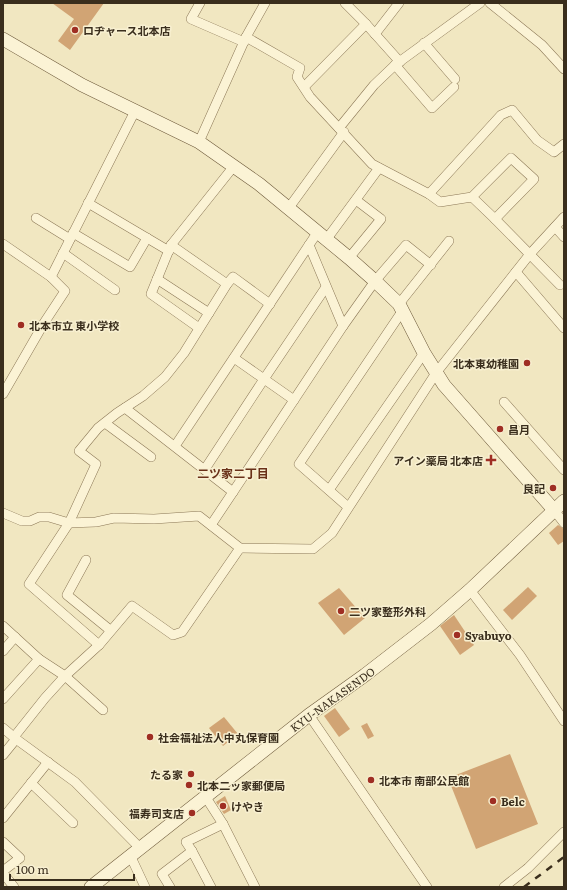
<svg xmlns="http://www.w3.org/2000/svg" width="567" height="890" font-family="Literata,'Noto Sans JP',serif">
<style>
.building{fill:#d1a474}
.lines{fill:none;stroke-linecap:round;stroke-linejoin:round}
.street-casing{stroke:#8c7857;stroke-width:10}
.secondary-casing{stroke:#6d593a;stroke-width:14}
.street{stroke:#fbf3d5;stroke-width:9}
.secondary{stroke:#fbf3d5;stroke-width:13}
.rail{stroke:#3a2e1d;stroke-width:2.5;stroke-dasharray:7 7;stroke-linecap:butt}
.poi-dot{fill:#9f2e23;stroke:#f8f0d1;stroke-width:1.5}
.labels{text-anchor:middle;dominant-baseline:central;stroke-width:3;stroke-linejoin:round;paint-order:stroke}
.poi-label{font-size:11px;font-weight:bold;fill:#3a2e1d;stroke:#f8f0d1;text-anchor:start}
.street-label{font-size:11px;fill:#3a2e1d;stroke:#f8f0d1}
.neighbourhood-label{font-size:12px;font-weight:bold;fill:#6a3119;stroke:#f8f0d1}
</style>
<rect width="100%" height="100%" fill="#f1e7c1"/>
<g class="building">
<polygon points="52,3 104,3 70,50 58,41 74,19"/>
<polygon points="558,525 564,529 564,541 558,545 549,533"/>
<polygon points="528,587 537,596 512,620 503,610"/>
<polygon points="339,588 365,618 344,635 318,603"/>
<polygon points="454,615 474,645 460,655 440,626"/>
<polygon points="335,708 350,729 339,737 324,716"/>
<polygon points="224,717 238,734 223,746 209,728"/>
<polygon points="367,723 374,736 368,739 361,726"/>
<polygon points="510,754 538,824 476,849 448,778"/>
<polygon points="225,796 231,810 224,814 216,802"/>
</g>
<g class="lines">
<g class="street-casing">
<g id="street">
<polyline points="200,3 191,19 244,42"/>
<polyline points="345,3 366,24 400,62"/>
<polyline points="490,3 542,45 564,69"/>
<polyline points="375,34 399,3"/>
<polyline points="246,37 300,68 297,77 310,97 372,164 429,194 440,202 472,197 511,158 534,179 495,219 472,197"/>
<polyline points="424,43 455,79"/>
<polyline points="395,65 432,108 454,87"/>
<polyline points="304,87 366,24"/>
<polyline points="339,128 374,85 395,65 480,3"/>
<polyline points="199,142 246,37 265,3"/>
<polyline points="429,194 501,115 512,110 537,140 554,152 564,144"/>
<polyline points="88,203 169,251"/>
<polyline points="288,209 344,132"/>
<polyline points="36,218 70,239"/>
<polyline points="495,219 560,285"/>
<polyline points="555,227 564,237"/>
<polyline points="73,233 130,267 147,238"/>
<polyline points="326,240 379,168"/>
<polyline points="3,244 51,277 65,291 44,323 3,394"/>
<polyline points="171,245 227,284"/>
<polyline points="63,253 115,290"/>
<polyline points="349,258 381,219 356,200"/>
<polyline points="516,272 564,328"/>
<polyline points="51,277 135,111"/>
<polyline points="157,279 209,313"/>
<polyline points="399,304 449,241"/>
<polyline points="343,326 375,281 406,245 431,265"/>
<polyline points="199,328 151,294 171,245 234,166"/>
<polyline points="234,358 294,400"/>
<polyline points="504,402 564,470"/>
<polyline points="125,408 233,492 343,326 309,245"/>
<polyline points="105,423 151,457"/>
<polyline points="175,446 317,233"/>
<polyline points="205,469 264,379 326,287"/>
<polyline points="329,490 424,353"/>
<polyline points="348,507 299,464 403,310"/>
<polyline points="554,510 564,523"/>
<polyline points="3,513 22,521 30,521 39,517 49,517 69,523 96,522 114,518 154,519 199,516 240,548 313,549 332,533 436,373 530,254 564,217"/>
<polyline points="211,525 233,492"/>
<polyline points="86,560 67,595 110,630"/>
<polyline points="470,590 520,655 564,721"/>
<polyline points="3,626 39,659 65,676 103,710"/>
<polyline points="99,645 29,584 69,523 96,464 79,451 98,428 117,413 143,396 165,377 184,353 227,284 233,277 270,304"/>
<polyline points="3,651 15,637"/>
<polyline points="3,699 39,659"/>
<polyline points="309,715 427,887"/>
<polyline points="3,728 16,739 75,782 140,848"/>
<polyline points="14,737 45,698 65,676 99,645 132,606 173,635 182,632 240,548"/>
<polyline points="3,755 16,739"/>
<polyline points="31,783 73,823"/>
<polyline points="205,796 223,824 255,887"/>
<polyline points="3,818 48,762"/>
<polyline points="3,842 20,858 3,871"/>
<polyline points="192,851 186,842 223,824"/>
<polyline points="130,855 145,887"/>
<polyline points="3,873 14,887"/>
<polyline points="170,887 162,874 192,851 211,887"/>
<polyline points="504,887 528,868 564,832"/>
</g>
</g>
<g class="secondary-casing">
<g id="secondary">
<polyline points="3,39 82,85 199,142 259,184 349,258 375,281 399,304 424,353 444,385 554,510"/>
<polyline points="91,887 309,715 365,675 431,624 470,590 564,501"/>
</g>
</g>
<use href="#street" class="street"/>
<use href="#secondary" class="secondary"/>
<polyline class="rail" points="524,887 564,857"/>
</g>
<g class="poi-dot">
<circle cx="75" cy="30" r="4"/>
<circle cx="21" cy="325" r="4"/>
<circle cx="527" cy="363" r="4"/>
<circle cx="500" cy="429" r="4"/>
<path d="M489 454h4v4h4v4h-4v4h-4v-4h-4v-4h4z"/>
<circle cx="553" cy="488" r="4"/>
<circle cx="341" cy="611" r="4"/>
<circle cx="457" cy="635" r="4"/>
<circle cx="150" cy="737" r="4"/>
<circle cx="191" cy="774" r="4"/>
<circle cx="371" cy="780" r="4"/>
<circle cx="189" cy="785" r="4"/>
<circle cx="493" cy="801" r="4"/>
<circle cx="223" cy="806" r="4"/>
<circle cx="192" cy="813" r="4"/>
</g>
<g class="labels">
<g class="poi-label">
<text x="83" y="30">ロヂャース北本店</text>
<text x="29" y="325">北本市立 東小学校</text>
<text x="519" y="363" text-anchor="end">北本東幼稚園</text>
<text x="508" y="429">昌月</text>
<text x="483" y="460" text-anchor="end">アイン薬局 北本店</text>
<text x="545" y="488" text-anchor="end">良記</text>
<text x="349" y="611">二ツ家整形外科</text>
<text x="465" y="635">Syabuyo</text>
<text x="158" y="737">社会福祉法人中丸保育園</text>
<text x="183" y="774" text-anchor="end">たる家</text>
<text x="379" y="780">北本市 南部公民館</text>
<text x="197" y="785">北本二ッ家郵便局</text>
<text x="501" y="801">Belc</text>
<text x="231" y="806">けやき</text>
<text x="184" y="813" text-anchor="end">福寿司支店</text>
</g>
<g class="street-label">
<text transform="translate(332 699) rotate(-36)">KYU-NAKASENDO</text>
</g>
<g class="neighbourhood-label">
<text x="233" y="473">二ツ家二丁目</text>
</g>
</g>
<rect width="567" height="890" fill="none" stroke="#3a2e1d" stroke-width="8"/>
<path d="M10 874v6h124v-6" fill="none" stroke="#3a2e1d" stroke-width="2"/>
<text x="16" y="874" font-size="12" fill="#3a2e1d" stroke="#f8f0d1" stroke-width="3" paint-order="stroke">100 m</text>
</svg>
